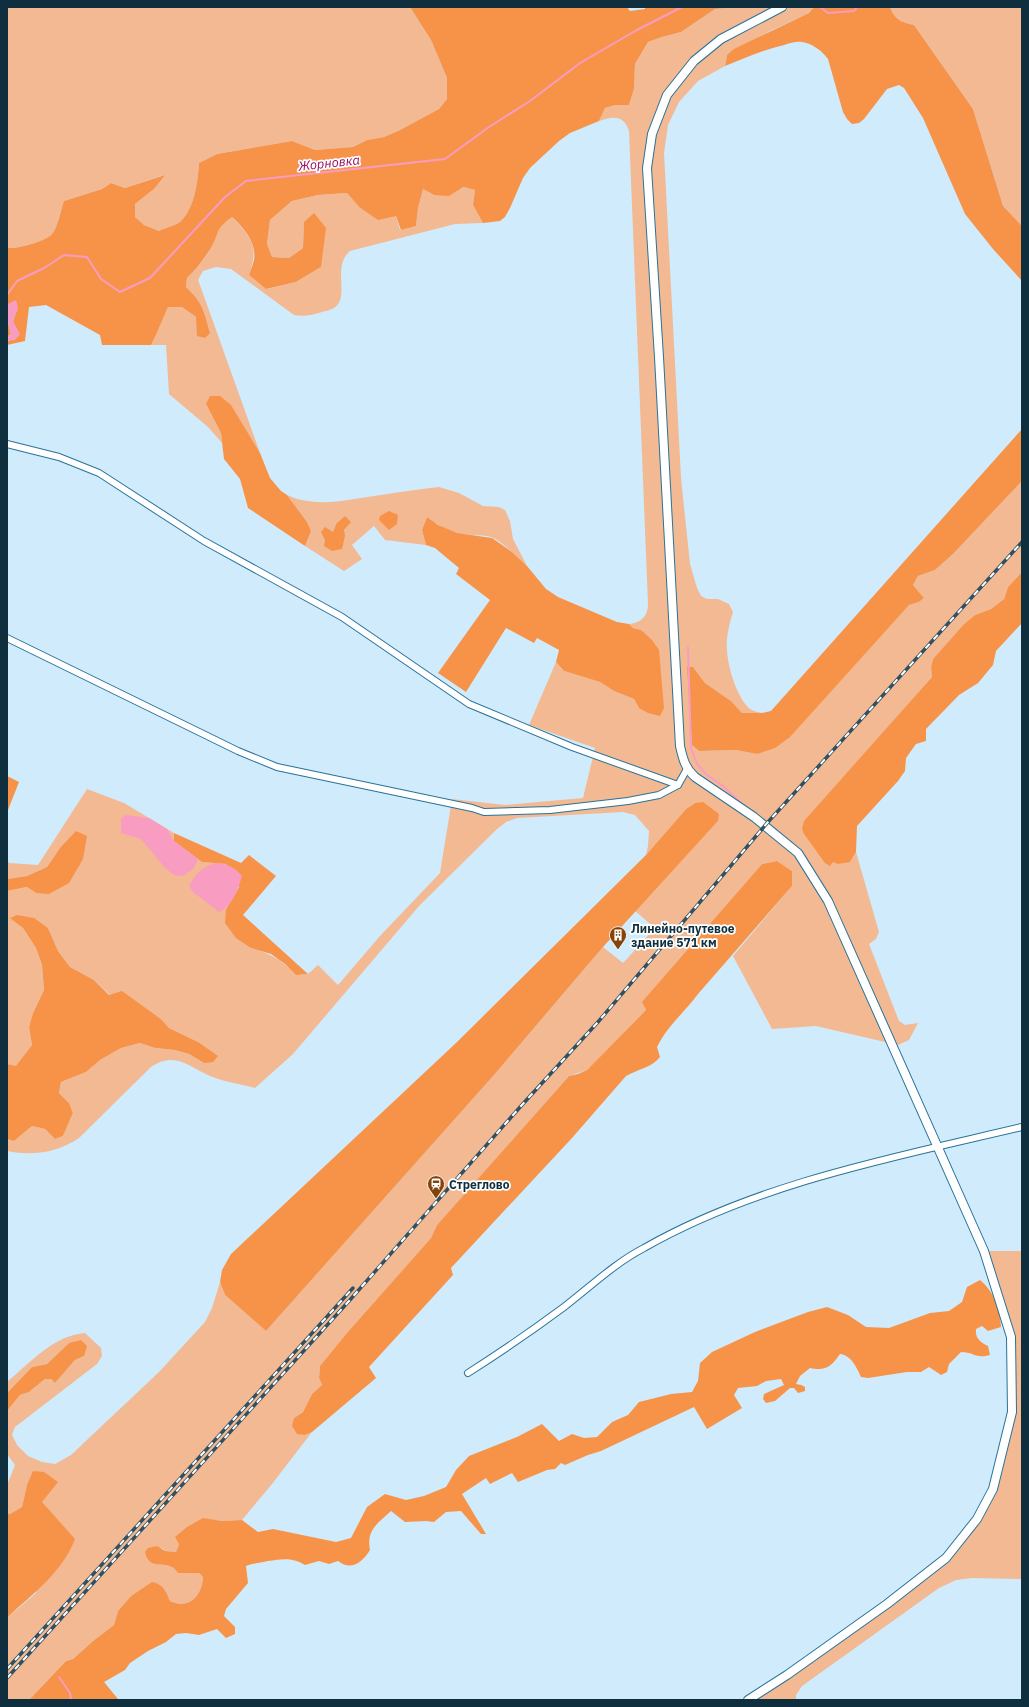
<svg xmlns="http://www.w3.org/2000/svg" width="1029" height="1707" font-family="'IBM Plex Sans',sans-serif">
<style>
.green{fill:#f3b993;fill-rule:evenodd}
.forest{fill:#f79349}
.water{fill:#f99cc2}
.lines{fill:none;stroke-linecap:round;stroke-linejoin:round}
.stream{stroke:#f99cc2;stroke-width:2}
.minor-casing{stroke:#297398;stroke-width:8}
.tertiary-casing{stroke:#297398;stroke-width:10}
.minor{stroke:#fff;stroke-width:6}
.tertiary{stroke:#fff;stroke-width:8}
.rail-casing{stroke:#325160;stroke-width:3.5}
.rail{stroke:#fff;stroke-width:2;stroke-dasharray:6;stroke-linecap:butt}
.labels{text-anchor:middle;dominant-baseline:central;stroke-width:3.5;stroke-linejoin:round;paint-order:stroke}
.poi-label{font-size:12px;font-weight:bold;fill:#102f3e;stroke:#fff;text-anchor:start}
.water-label{font-size:13px;font-style:italic;fill:#98095b;stroke:#fff}
</style>
<rect width="100%" height="100%" fill="#d0ebfc"/>
<g class="green">
<path d="M7,7H410L431,40L447,78V99L439,109L400,130L384,137L367,140L353,147L315,150L292,141L217,154L199,163C198,180 195,206 182,220C178,225 166,229 159,231L144,225L135,217V204L154,189L164,175L125,188L111,183L102,189L64,201C61,209 58,227 52,234C45,242 17,249 7,248Z"/>
<path d="M741,7H814L809,13L770,31L727,55L725,66L698,81L679,102L668,125L664,153L681,478L690,564L697,588L701,596L707,599H718L729,604L733,612C730,621 728,630 727,639C725,659 735,696 750,709C753,711 758,712 762,713H742L731,701L705,683L693,667H688L692,745L699,751L736,750L757,754L909,605L919,602L924,598L913,585L918,576L935,570L953,554L1022,481V572L1008,587L1004,599L991,609L975,615L964,624L933,659L931,667L932,677L805,821L830,865L833,861L850,862L856,852L879,932L876,939L869,944L899,1021L905,1025L918,1023L909,1040L898,1045L816,1026L772,1029L733,956L792,886V871L777,861L762,864L643,1002L646,1010L587,1070L569,1076L437,1225L431,1238L346,1334L320,1366L319,1378L322,1385L312,1394L303,1412L294,1418L305,1435L312,1432L272,1484L242,1520L222,1521L203,1519L179,1544L176,1552L165,1551L161,1547L169,1564L175,1568L178,1573H199L203,1577C202,1596 189,1610 170,1601L165,1590L152,1583L131,1596L118,1611L114,1625L93,1641L73,1659L66,1661L29,1700H7V1618L36,1593L47,1508L27,1485L22,1507L10,1514H7V1485L15,1465L7,1454V1411L20,1395L29,1392L45,1379H51L55,1383L75,1360L84,1356L69,1343L47,1364L32,1367L7,1393V1382C30,1363 54,1335 85,1333L101,1348L102,1356L97,1364L15,1427L12,1435L17,1445L28,1456L42,1462L55,1464L71,1455L159,1372L205,1322L212,1308L220,1282L225,1295L266,1331L494,1075L603,947L623,963L655,928L635,911L718,821L695,803L686,809L646,855L648,846L649,831L635,815L623,812L517,818L506,822L496,830L419,906L293,1054L255,1088C241,1084 224,1082 210,1076C188,1066 175,1051 151,1067L79,1138C57,1153 33,1156 7,1151V1139L14,1141L32,1126L45,1129L55,1139L63,1136L73,1113L69,1103L59,1093L61,1082L86,1072L100,1060L121,1048L140,1043L155,1048L175,1050L189,1054L204,1063L198,1042L169,1028L162,1020L110,995L94,980L70,967L58,951L48,928L11,918L23,928L36,948L42,965L44,990L33,1013L29,1027L32,1045L16,1067L7,1064V891L27,887L36,893L60,848L47,867L27,876L7,879V859L9,863L38,865L87,789L124,803L174,833L175,841L202,862L226,864V909L251,948C271,954 281,959 296,975L308,974L318,965L338,985L380,936L440,873L452,799L505,805L583,798L595,748L529,725L556,662L564,671L600,682L614,691L634,699L639,708L641,630L633,628L629,624C640,623 648,617 648,604L629,131C624,115 613,116 599,121L605,108L615,105H629L634,89L635,64L648,42L662,37L681,32L715,9Z"/>
<path d="M890,7H1022V226L1003,206L973,109L914,25C901,22 895,20 890,7Z"/>
<path d="M463,187L475,190L473,205L483,223L455,224L350,251C331,267 351,297 334,308C331,310 325,311 322,312C313,315 303,317 294,315L231,269L216,267L203,271L198,280L201,288L260,453L247,434L206,404L221,433L222,443L208,427L169,394L166,345H151L156,335L168,307H182L196,317L210,333C204,311 203,303 186,287L187,278C197,269 205,259 211,248C220,231 215,229 232,217C252,238 259,246 249,275L267,289L296,282L321,267L304,223L303,248L289,258L272,257L267,244L270,220L292,201L318,195L347,193L359,207L396,216L400,230L416,226L418,208L423,189L434,195Z"/>
<path d="M439,487L459,493L483,506L499,507L505,510L510,521L513,539L527,566C518,558 502,541 491,537C480,534 468,536 457,533C446,531 436,524 427,517L422,530L426,545L385,540L374,526L352,545L362,559L344,571L305,546L311,531L307,522L287,495C317,509 350,499 381,495C400,492 419,489 439,487ZM350,522L344,530L325,546V540L333,532L336,524Z"/>
<polygon points="984,1251 1022,1251 1022,1579 972,1578 956,1580 939,1588 802,1686 796,1695 796,1700 748,1700 946,1558 993,1489 1012,1412 1011,1337"/>
</g>
<g class="forest">
<path d="M410,7H627L630,11L645,9V7H741L715,9L681,32L662,37L648,42L635,64L634,89L629,105H615L605,108L599,121L570,133L559,141L530,168L523,178L510,208L505,217L500,221L483,223L473,205L475,190L463,187L449,196L434,195L423,189L418,208L416,226L401,230L396,216L378,220L359,207L347,193L318,195L292,201L270,220L267,244L272,257L289,258L303,248L304,222L314,213L326,228L321,267L296,282L266,289L249,275C250,271 253,265 254,260C257,243 244,228 232,217C215,229 220,232 211,248C204,259 197,269 187,278L186,287C203,303 204,311 210,333L205,338L197,336L196,317L182,307H168L156,335L151,345H102L100,335L46,305L29,307L25,341L7,345V341L16,339L13,321L18,307L7,318L11,334L7,337V248C17,249 45,242 52,234C58,227 61,209 64,201L102,189L111,183L125,188L165,175L154,189L135,204V217L144,225L159,231C166,228 178,225 182,220C195,206 198,180 199,163L217,154L292,141L315,150L353,147L367,140L384,137L400,130L439,109L447,99V78L431,40Z"/>
<path d="M814,7H890C895,20 901,22 914,25L973,109L1003,206L1022,226V281L993,249L965,214L923,118L904,88L899,85L887,89L864,119L859,123L852,124L847,119L843,112L828,59C822,51 812,43 802,42C797,41 790,43 784,45C763,50 745,58 725,66L727,55L734,49L809,13Z"/>
<polygon points="210,396 220,396 231,405 260,453 270,478 281,491 287,495 307,522 311,531 305,546 248,508 240,479 224,459 221,433 206,404"/>
<polygon points="1022,429 1022,481 953,554 935,570 918,576 913,585 924,598 919,602 909,605 790,737 775,748 757,754 736,750 699,751 692,745 687,667 693,667 705,683 731,701 742,713 762,713 771,711"/>
<polygon points="389,511 398,515 397,524 389,530 379,520 380,516"/>
<polygon points="345,516 351,522 344,530 345,536 342,549 332,551 324,546 325,540 321,532 325,527 333,532 336,524"/>
<polygon points="427,517 438,525 457,533 492,538 512,552 527,566 546,589 558,597 617,622 629,624 633,628 641,630 652,640 659,650 664,708 660,716 648,713 639,708 634,699 614,691 600,682 564,671 556,662 559,650 537,638 534,643 506,628 466,692 438,673 490,600 456,574 459,568 435,548 426,545 422,530"/>
<polygon points="1022,572 1022,623 996,651 993,665 978,683 959,695 926,729 926,741 916,744 906,758 905,771 898,781 857,826 856,852 850,862 838,864 833,862 830,866 825,863 804,834 802,829 804,821 932,677 931,667 933,659 964,624 975,615 991,609 1004,599 1008,587"/>
<polygon points="7,776 19,782 8,810 7,809"/>
<polygon points="703,802 719,814 718,821 603,947 494,1075 266,1331 225,1295 220,1282 222,1270 231,1254 456,1043 646,855 686,809 695,803"/>
<polygon points="76,831 87,836 83,859 69,883 49,894 36,893 27,887 7,891 7,879 27,876 47,867 60,848"/>
<polygon points="174,833 241,863 249,855 276,876 243,915 308,974 296,975 285,964 271,954 251,948 236,938 225,923 226,909 239,887 226,864 202,862 174,841"/>
<path d="M777,861L792,871V886L698,994C684,1013 668,1025 657,1047L660,1057C651,1068 638,1069 626,1076L572,1138L451,1268L453,1275L369,1367L376,1378L312,1432L305,1435L297,1434L292,1426L294,1418L303,1412L312,1394L322,1385L319,1378L320,1366L346,1334L431,1238L437,1225L569,1076L578,1074L587,1070L646,1010L642,1002L762,864Z"/>
<polygon points="17,915 34,918 48,928 58,951 70,967 94,980 109,995 122,991 162,1020 169,1028 198,1042 218,1056 213,1062 204,1063 189,1054 175,1050 155,1048 140,1043 121,1048 100,1060 86,1072 61,1082 59,1093 69,1103 73,1113 63,1136 55,1139 45,1129 32,1126 14,1141 7,1139 7,1064 16,1066 32,1045 29,1027 33,1013 44,990 42,965 36,948 23,928 10,918"/>
<path d="M980,1280C994,1291 1000,1309 1001,1327L988,1331L982,1326L976,1329C975,1338 980,1342 988,1346L990,1355C975,1359 974,1352 961,1352L949,1364L947,1372L941,1375L929,1367L921,1372H907L868,1378L861,1377C857,1368 851,1355 840,1354C831,1367 826,1371 810,1368L800,1376L796,1384L801,1385L805,1387V1391L798,1393L794,1388H790L775,1401L766,1403L763,1399L764,1394L784,1385L781,1379L766,1381L757,1386L738,1388L734,1395L742,1408L707,1429L694,1407L601,1451L588,1455L565,1465L561,1463L555,1469L547,1470L518,1482L512,1473L490,1484L486,1478L462,1494L486,1534H481L461,1511L446,1512L434,1522L426,1521L405,1522L391,1511C378,1523 366,1530 370,1550C362,1563 351,1571 338,1561L329,1564L319,1561L305,1565C292,1557 282,1559 268,1561C260,1563 254,1563 246,1566L248,1583L226,1609L224,1616L235,1627V1634L226,1638L217,1629L199,1635L186,1633L176,1634L166,1642L148,1651L130,1663L125,1670L104,1682L118,1699V1700H29L66,1661L73,1659L93,1641L114,1625L118,1611L131,1596L152,1582C163,1584 166,1591 170,1601C189,1610 202,1596 203,1577L199,1573H178C168,1556 150,1574 145,1552L148,1548L157,1546L165,1551L176,1552L179,1544L175,1537L187,1527L203,1518L222,1521L242,1520L258,1532L273,1529L336,1542L351,1538L367,1507L385,1494L406,1500L424,1496L446,1487L456,1470L469,1456L517,1437L542,1424L559,1441L572,1434L584,1438L597,1437L612,1422L628,1415L639,1402L671,1394L692,1392L698,1381L700,1363L712,1352L755,1332L808,1312L827,1307L848,1315L866,1327L889,1328L930,1313L949,1311L962,1302L967,1287Z"/>
<polygon points="81,1340 87,1346 84,1356 75,1360 55,1383 51,1379 45,1379 29,1392 20,1395 7,1411 7,1393 32,1367 47,1364 69,1343"/>
<path d="M33,1471L44,1472L58,1482L42,1502L75,1539C62,1573 33,1593 7,1618V1514H10L22,1507L27,1485Z"/>
</g>
<g class="water">
<polygon points="16,300 18,307 13,321 20,334 16,339 7,341 7,337 11,334 7,318 8,304"/>
<polygon points="126,815 149,818 167,829 174,841 198,859 194,868 183,876 174,875 165,868 141,839 121,833 121,819"/>
<path d="M216,863C228,864 234,867 242,876C238,889 232,907 219,912L193,892L189,886C196,873 202,867 216,863Z"/>
</g>
<g class="lines">
<g class="stream">
<polyline points="820,7 828,13 854,11 857,7"/>
<polyline points="7,295 17,281 44,268 64,255 87,257 101,279 120,292 150,278 225,197 246,181 445,159 489,127 530,101 580,63 637,30 682,7"/>
<polyline points="688,647 691,748 697,764 706,774 723,786 742,804"/>
<polyline points="59,1677 70,1693 71,1700"/>
</g>
<g class="minor-casing">
<g id="minor">
<polyline points="7,444 59,457 99,473 204,541 342,617 469,704 572,747 678,785"/>
<polyline points="7,638 238,751 277,767 472,808 484,812 550,810 628,801 659,795 678,785 687,769"/>
<path d="M468,1373C501,1352 533,1330 564,1307C590,1287 615,1263 644,1248C758,1183 895,1157 1022,1127"/>
</g>
</g>
<g class="tertiary-casing">
<path id="tertiary" d="M748,1700L787,1675L887,1604L946,1558L977,1519L993,1489L1012,1412L1011,1337L984,1251L828,901L798,853L754,817L695,777C685,768 683,759 680,746L659,357L647,168L652,134L667,95L694,61L721,39L782,7"/>
</g>
<use href="#minor" class="minor"/>
<use href="#tertiary" class="tertiary"/>
<g class="rail-casing">
<g id="rail">
<polyline points="7,1669 353,1288"/>
<polyline points="7,1678 349,1301 521,1106 598,1022 768,822 1022,542"/>
</g>
</g>
<use href="#rail" class="rail"/>
</g>
<defs>
<g id="building-pin" transform="scale(0.9)"><path d="M0 17L-7.5 6A9.5 9.5 0 1 1 7.5 6Z" fill="#84430b" stroke="#fff"/><path d="M-4-6H4V6H1V3H-1V6H-4ZM-2.5-4.3h1.7v1.8h-1.7ZM.8-4.3h1.7v1.8H.8ZM-2.5-1h1.7V.8h-1.7ZM.8-1h1.7V.8H.8Z" fill="#fff"/></g>
<g id="station-pin" transform="scale(0.9)"><path d="M0 17L-7.5 6A9.5 9.5 0 1 1 7.5 6Z" fill="#84430b" stroke="#fff"/><path d="M-3-6H3Q5-6 5-4V2Q5 4 3 4L4.5 6H3L1.5 4h-3L-3 6H-4.5L-3 4Q-5 4-5 2V-4Q-5-6-3-6ZM-3.5-4v3h7v-3ZM-3.5 1v1.5H-2V1ZM2 1v1.5H3.5V1Z" fill="#fff"/></g>
</defs>
<g fill-rule="evenodd">
<use href="#building-pin" x="618" y="935"/>
<use href="#station-pin" x="436" y="1184"/>
</g>
<g class="labels">
<g class="poi-label">
<text x="631" y="928">Линейно-путевое<tspan x="631" dy="14">здание 571 км</tspan></text>
<text x="449" y="1184">Стреглово</text>
</g>
<g class="water-label">
<text transform="translate(329 163) rotate(-6)">Жорновка</text>
</g>
</g>
<rect width="1029" height="1707" fill="none" stroke="#102f3e" stroke-width="16"/>
</svg>
